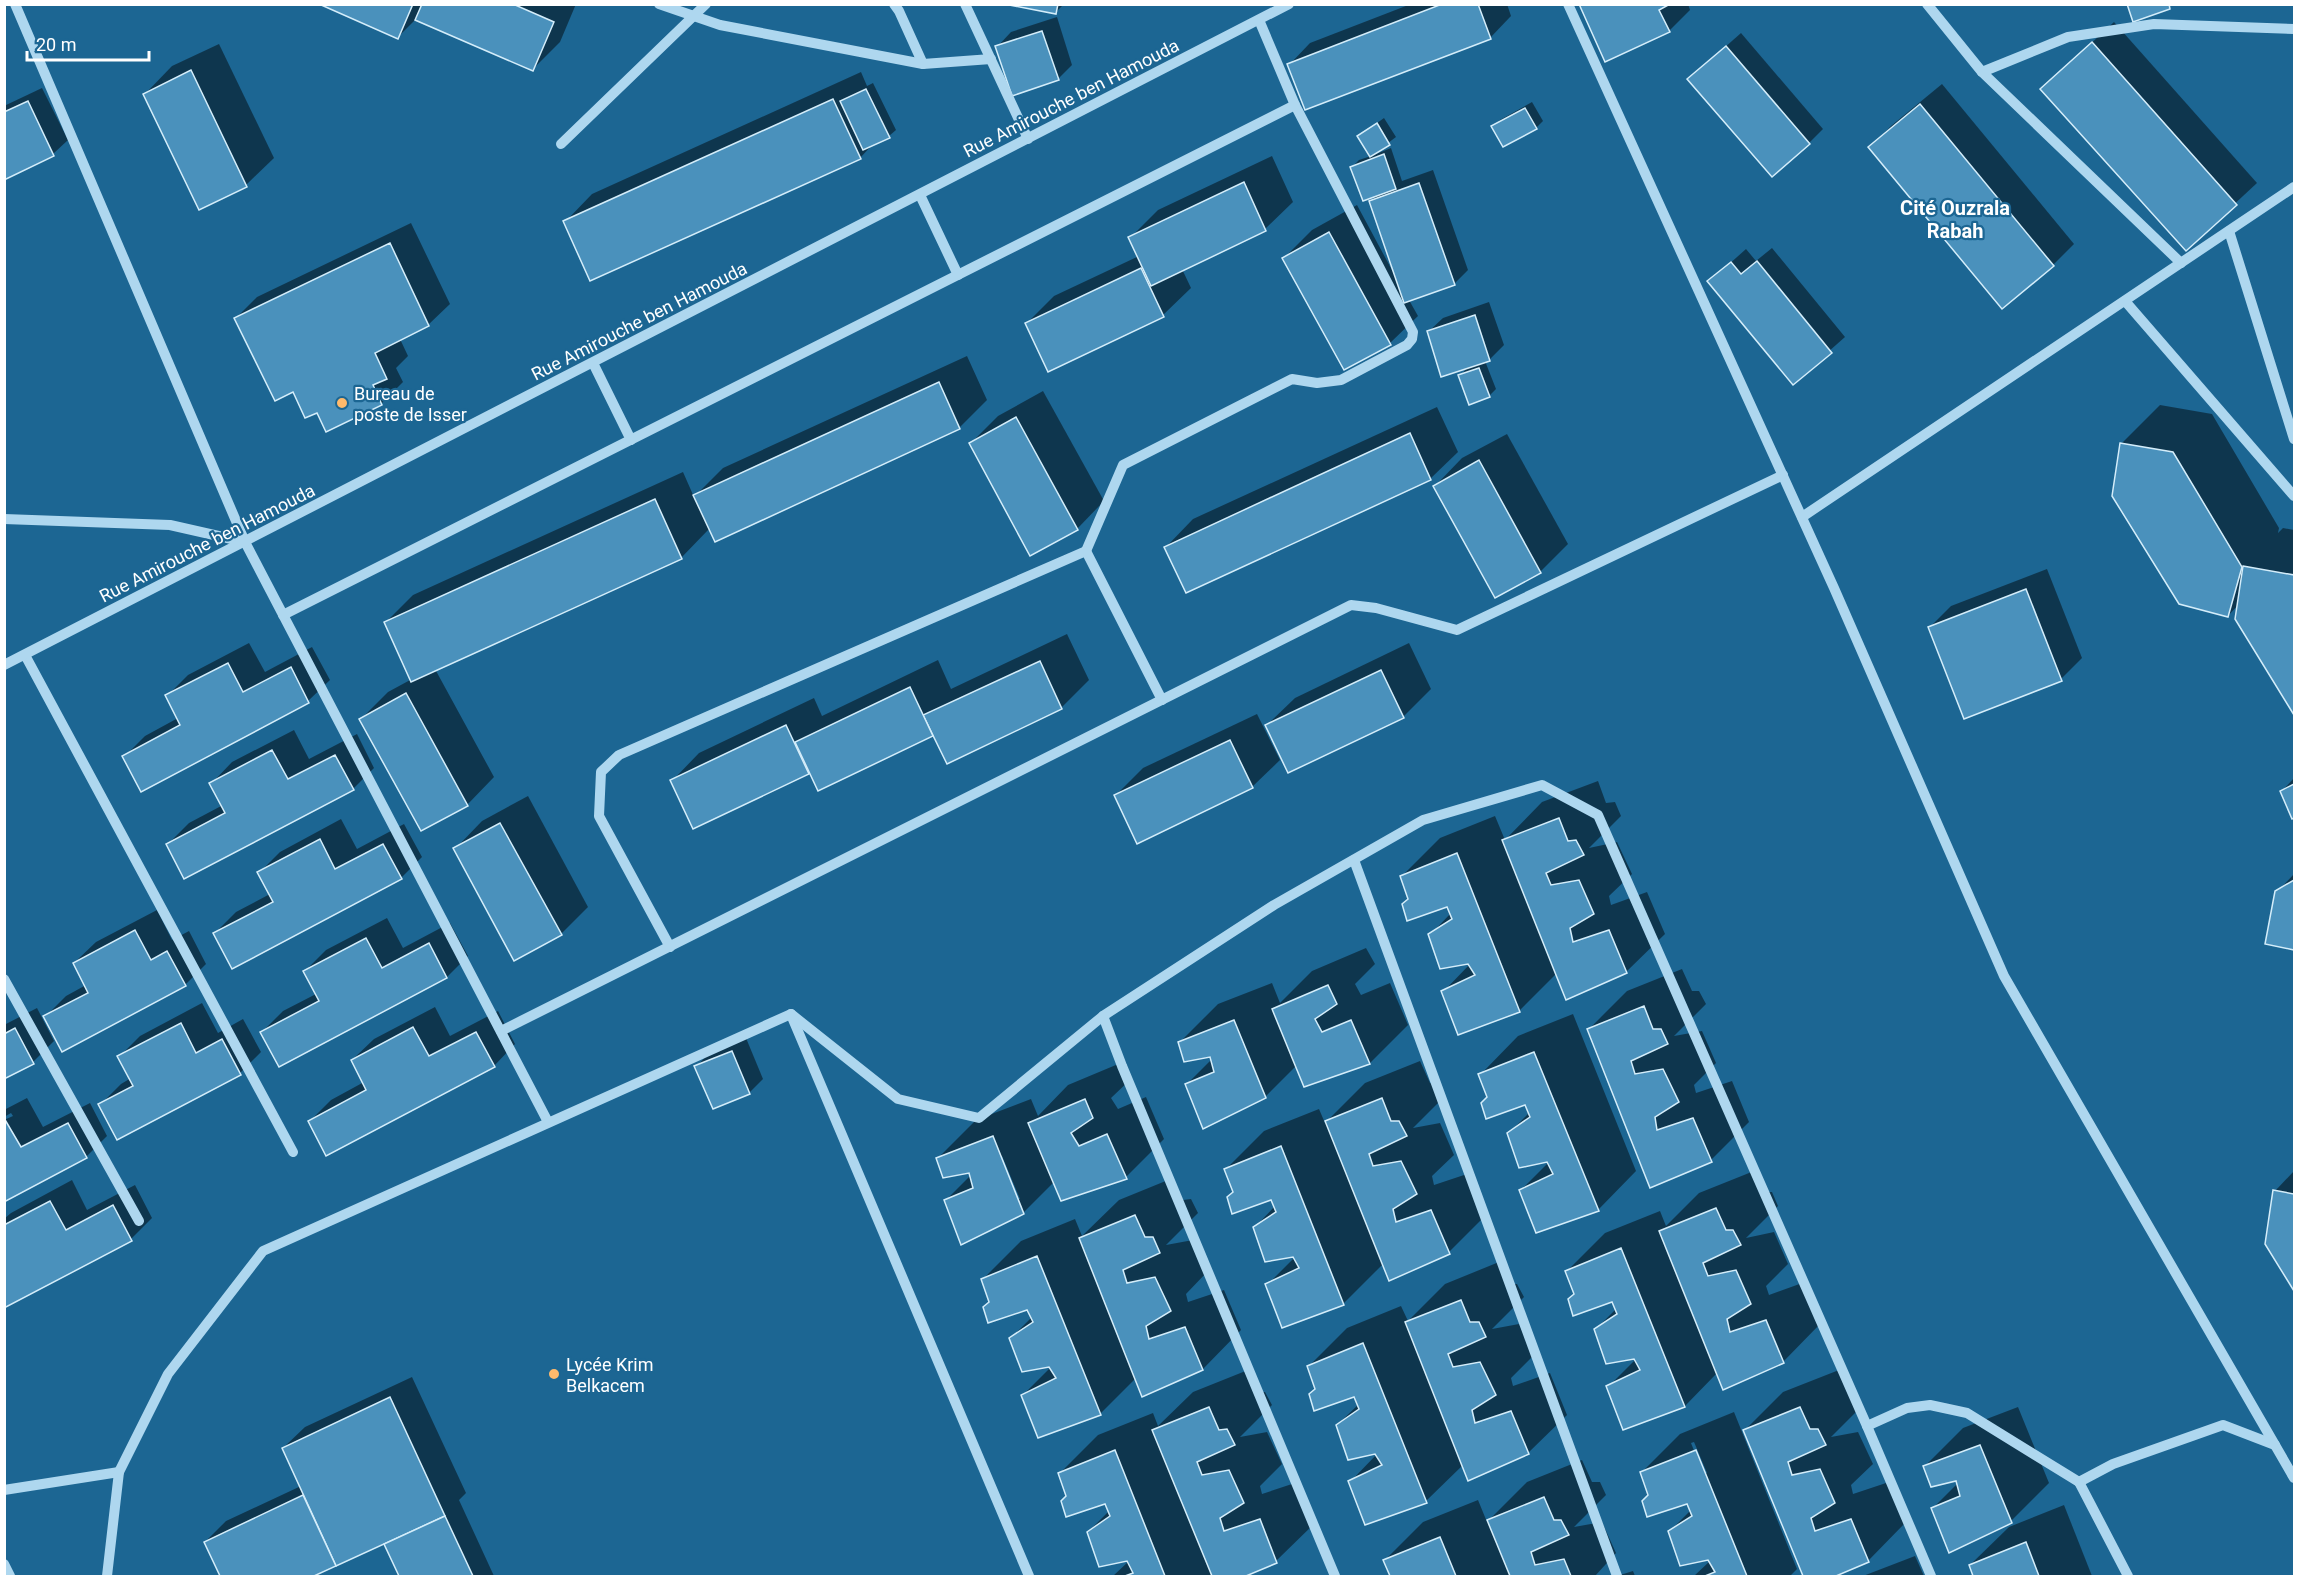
<svg xmlns="http://www.w3.org/2000/svg" width="2299" height="1581" font-family="Roboto,sans-serif">
<style>
.shadow{fill:#0007;fill-rule:evenodd}
.building{fill:#4a91bc;stroke:#d4edfa;stroke-width:1.5}
.lines{fill:none;stroke-linecap:round;stroke-linejoin:round}
.minor{stroke:#aed7ef;stroke-width:10}
.poi-dot{fill:#ffba6c;stroke:#1c6693;stroke-width:2}
.labels{text-anchor:middle;dominant-baseline:central;stroke-width:4.5;stroke-linejoin:round;paint-order:stroke}
.street-label{font-size:18px;fill:#fff;stroke:#1c6693}
.poi-label{font-size:18px;fill:#fff;stroke:#1c6693;text-anchor:start}
.neighbourhood-label{font-size:20px;font-weight:bold;fill:#fff;stroke:#1c6693}
</style>
<rect width="100%" height="100%" fill="#1c6693"/>
<g class="shadow">
<polygon points="322,4 576,4 560,42 532,70 416,19 398,37"/>
<polygon points="1007,4 1064,4 1056,12"/>
<polygon points="1411,4 1507,4 1511,16 1490,38 1289,65 1310,43"/>
<polygon points="1580,4 1688,4 1690,10 1669,31"/>
<polygon points="1057,17 1072,65 1058,79 997,47 1011,32"/>
<polygon points="2114,22 2257,183 2186,249 2042,89"/>
<polygon points="1741,33 1823,129 1809,143 1689,79"/>
<polygon points="219,44 274,158 246,185 200,208 145,94 172,66"/>
<polygon points="861,72 867,86 873,83 896,130 889,136 874,143 860,158 565,222 592,194"/>
<polygon points="1942,84 2074,244 2053,265 2002,307 1870,148 1891,126"/>
<polygon points="42,88 68,140 53,154 4,178 4,106"/>
<polygon points="1532,102 1543,121 1536,128 1493,127 1500,120"/>
<polygon points="1384,118 1396,137 1376,152 1376,154 1391,148 1402,181 1433,170 1468,270 1454,284 1409,300 1418,316 1390,343 1345,368 1284,258 1312,230 1357,205 1393,272 1371,201 1379,193 1352,167 1359,160 1371,156 1359,136"/>
<polygon points="1272,156 1293,202 1265,229 1182,269 1191,288 1163,315 1027,323 1054,296 1139,256 1130,238 1158,210"/>
<polygon points="411,223 450,304 428,325 400,339 408,356 396,368 403,382 382,403 327,430 318,411 236,318 257,297"/>
<polygon points="1772,248 1845,337 1793,383 1709,282 1746,249 1756,261"/>
<polygon points="1489,302 1504,345 1489,360 1485,361 1496,389 1489,396 1460,376 1469,366 1428,332 1443,318"/>
<polygon points="967,356 987,400 959,428 716,540 710,528 681,558 435,669 494,777 467,805 361,719 388,692 412,679 386,622 413,595 683,472 694,497 723,468"/>
<polygon points="1043,391 1104,501 1077,529 971,443 998,416"/>
<polygon points="2160,405 2212,414 2279,528 2278,533 2283,528 2294,530 2294,712 2236,619 2238,605 2228,616 2121,444"/>
<polygon points="1437,407 1458,452 1430,479 1166,547 1193,519"/>
<polygon points="1507,434 1568,544 1541,571 1495,596 1435,486 1462,458"/>
<polygon points="2047,569 2082,658 2061,679 1929,628 1951,606"/>
<polygon points="1067,634 1089,680 1061,708 934,734 818,789 810,771 694,827 672,781 699,753 814,698 822,716 938,660 951,689"/>
<polygon points="249,643 265,672 312,647 330,680 308,701 141,790 124,757 145,736 178,718 167,696 188,675"/>
<polygon points="1409,643 1431,689 1403,717 1267,725 1295,698"/>
<polygon points="1257,714 1280,760 1252,787 1116,795 1143,768"/>
<polygon points="294,730 309,759 357,734 374,768 353,789 168,844 189,823 223,805 211,784 232,762"/>
<polygon points="2294,778 2294,817 2293,817 2282,791"/>
<polygon points="1598,781 1606,803 1615,802 1621,816 1589,848 1617,842 1632,874 1609,896 1611,905 1647,892 1665,934 1626,972 1557,973 1519,1011 1443,992 1470,964 1430,935 1451,913 1448,905 1410,898 1402,876 1440,838 1495,816 1505,840 1542,802"/>
<polygon points="528,796 588,907 561,934 455,849 482,821"/>
<polygon points="341,819 357,849 404,824 422,857 401,878 215,933 236,912 270,894 259,873 280,852"/>
<polygon points="2294,874 2294,948 2267,943 2277,892"/>
<polygon points="157,910 172,940 189,931 206,964 185,985 45,1017 66,996 86,985 74,963 96,942"/>
<polygon points="387,918 403,948 450,923 468,956 447,977 279,1065 262,1032 283,1011 316,994 305,971 326,950"/>
<polygon points="1366,948 1375,964 1355,984 1361,995 1390,983 1408,1025 1370,1063 1305,1085 1297,1065 1265,1097 1187,1084 1212,1059 1212,1055 1179,1043 1218,1004 1272,983 1280,1003 1312,971"/>
<polygon points="1682,969 1692,991 1699,991 1706,1004 1674,1036 1702,1031 1716,1063 1694,1085 1696,1093 1732,1081 1749,1122 1711,1160 1651,1186 1589,1029 1627,991"/>
<polygon points="202,1003 218,1033 243,1019 261,1052 240,1073 100,1105 121,1084 131,1078 119,1057 140,1036"/>
<polygon points="435,1007 450,1036 498,1011 515,1044 494,1066 310,1121 331,1100 364,1082 352,1060 374,1039"/>
<polygon points="37,1008 54,1041 33,1062 4,1078 4,1025"/>
<polygon points="1573,1014 1636,1171 1598,1210 1521,1190 1549,1162 1509,1133 1530,1112 1526,1103 1488,1097 1480,1075 1518,1036"/>
<polygon points="746,1038 763,1079 749,1093 696,1067 710,1052"/>
<polygon points="1420,1061 1430,1083 1437,1083 1444,1097 1413,1128 1440,1123 1454,1155 1432,1176 1434,1185 1470,1173 1487,1214 1449,1252 1384,1263 1343,1304 1267,1285 1295,1257 1254,1228 1275,1206 1272,1198 1234,1192 1226,1169 1264,1131 1319,1109 1325,1123 1365,1083"/>
<path d="M1123,1062L1131,1079L1111,1098L1118,1109L1146,1097L1164,1139L1126,1177L1054,1182L1023,1213L946,1200L971,1175L970,1171L937,1159L976,1120L1031,1099L1038,1116L1068,1085ZM1002,1156L1020,1199H1016L1000,1159Z"/>
<polygon points="27,1098 43,1127 90,1103 107,1136 86,1157 4,1200 4,1120 13,1116 11,1113 4,1117 4,1110"/>
<polygon points="1754,1171 1764,1192 1772,1192 1778,1206 1746,1238 1774,1232 1788,1264 1766,1286 1769,1295 1805,1282 1821,1323 1783,1362 1718,1372 1685,1406 1624,1428 1608,1387 1636,1359 1595,1330 1617,1308 1613,1300 1575,1293 1567,1271 1605,1233 1660,1211 1666,1226 1699,1193"/>
<polygon points="2294,1171 2294,1288 2266,1243 2275,1191"/>
<polygon points="1173,1178 1183,1200 1191,1199 1198,1213 1166,1245 1193,1240 1208,1271 1186,1294 1188,1302 1224,1290 1241,1330 1203,1369 1143,1395 1136,1378 1100,1414 1023,1395 1051,1367 1011,1338 1032,1317 1028,1308 991,1302 983,1279 1021,1241 1075,1219 1082,1236 1119,1200"/>
<polygon points="72,1180 87,1210 135,1185 152,1218 131,1239 4,1306 4,1219 11,1213"/>
<polygon points="1499,1262 1509,1284 1517,1284 1524,1297 1492,1329 1519,1324 1534,1355 1511,1378 1513,1386 1550,1373 1567,1415 1528,1453 1463,1465 1426,1501 1366,1523 1350,1482 1377,1454 1337,1425 1359,1404 1355,1395 1317,1389 1309,1366 1347,1328 1401,1306 1408,1321 1445,1284"/>
<polygon points="1248,1370 1257,1392 1265,1392 1272,1405 1240,1437 1267,1432 1282,1464 1260,1486 1262,1494 1298,1482 1315,1523 1276,1561 1242,1576 1213,1576 1212,1574 1209,1576 1113,1576 1129,1561 1088,1532 1109,1511 1106,1502 1068,1496 1060,1473 1098,1435 1153,1413 1158,1426 1193,1392"/>
<polygon points="1839,1370 1863,1405 1831,1437 1858,1432 1873,1464 1851,1485 1853,1494 1889,1482 1906,1522 1868,1561 1832,1576 1804,1576 1745,1430 1783,1392"/>
<polygon points="412,1377 466,1493 459,1500 494,1576 401,1576 385,1542 317,1574 318,1576 221,1576 205,1542 226,1521 301,1486 283,1448 305,1427"/>
<polygon points="2018,1407 2049,1483 2011,1521 1933,1508 1958,1483 1958,1479 1925,1466 1963,1428"/>
<path d="M1734,1412L1797,1569L1790,1576H1694L1710,1561L1670,1531L1691,1510L1688,1502L1650,1495L1641,1473L1680,1434ZM1694,1442L1707,1473H1703L1691,1443Z"/>
<polygon points="1582,1460 1592,1482 1600,1482 1606,1495 1574,1527 1602,1522 1616,1553 1595,1576 1392,1576 1385,1560 1423,1522 1478,1500 1487,1522 1527,1482"/>
<polygon points="2064,1505 2092,1576 1975,1576 1970,1565 2009,1527"/>
<polygon points="1915,1556 1924,1576 1863,1576"/>
<polygon points="1633,1571 1635,1576 1617,1576"/>
</g>
<g class="building">
<polygon points="319,4 413,4 398,39"/>
<polygon points="422,4 513,4 554,22 533,71 415,20"/>
<polygon points="1004,4 1058,4 1056,14"/>
<polygon points="1442,4 1478,4 1491,39 1305,110 1287,64"/>
<polygon points="1579,4 1670,4 1659,10 1670,32 1605,62"/>
<polygon points="2127,4 2169,4 2170,9 2133,22"/>
<polygon points="1042,31 1059,80 1012,96 995,46"/>
<polygon points="2092,42 2237,205 2186,251 2040,89"/>
<polygon points="1726,46 1810,144 1772,177 1687,79"/>
<polygon points="191,70 247,187 199,210 143,94"/>
<polygon points="866,89 890,138 863,150 840,101"/>
<polygon points="833,99 861,159 590,281 563,221"/>
<polygon points="28,101 54,156 4,180 4,112"/>
<polygon points="1920,104 2054,266 2002,309 1868,147"/>
<polygon points="1525,108 1537,129 1503,147 1491,126"/>
<polygon points="1377,123 1390,145 1370,157 1357,136"/>
<polygon points="1384,154 1396,189 1363,201 1350,167"/>
<polygon points="1244,182 1266,231 1151,286 1128,237"/>
<polygon points="1419,183 1455,285 1404,303 1369,201"/>
<polygon points="1329,232 1391,345 1344,370 1282,258"/>
<polygon points="390,243 429,326 375,353 387,379 373,385 382,405 326,432 317,413 305,418 293,392 275,401 234,318"/>
<polygon points="1757,261 1832,353 1793,385 1707,281 1731,262 1741,274"/>
<polygon points="1141,268 1164,317 1048,372 1025,323"/>
<polygon points="1475,315 1490,361 1441,377 1427,331"/>
<polygon points="1479,368 1490,397 1469,405 1458,375"/>
<polygon points="939,382 960,429 715,542 693,495"/>
<polygon points="1016,417 1078,530 1030,556 969,443"/>
<polygon points="1410,433 1431,480 1186,593 1164,547"/>
<polygon points="2120,443 2173,452 2242,567 2228,617 2179,604 2112,496"/>
<polygon points="1479,460 1541,573 1495,598 1433,486"/>
<polygon points="655,499 682,559 411,682 384,622"/>
<polygon points="2243,566 2294,575 2294,715 2235,619"/>
<polygon points="2026,589 2062,681 1964,719 1928,627"/>
<polygon points="1040,661 1062,709 947,764 923,715"/>
<polygon points="228,663 243,692 291,667 309,703 141,792 122,756 180,725 165,695"/>
<polygon points="1381,670 1404,718 1288,773 1265,725"/>
<polygon points="910,687 933,736 818,791 795,742"/>
<polygon points="406,693 468,806 421,831 359,719"/>
<polygon points="786,725 809,774 693,829 670,780"/>
<polygon points="1230,740 1253,788 1137,844 1114,795"/>
<polygon points="272,750 288,779 335,755 354,790 184,879 166,844 225,813 209,783"/>
<polygon points="2294,784 2294,818 2292,819 2280,791"/>
<polygon points="1559,818 1568,841 1576,840 1584,855 1546,873 1551,885 1579,880 1594,914 1570,928 1573,942 1609,930 1627,973 1566,1000 1502,840"/>
<polygon points="500,823 562,935 514,961 453,848"/>
<polygon points="320,839 335,869 383,844 402,879 232,969 213,933 273,902 257,872"/>
<polygon points="1457,853 1520,1012 1458,1035 1441,991 1475,975 1468,964 1440,969 1428,934 1452,919 1447,907 1407,921 1402,904 1408,899 1400,876"/>
<polygon points="2294,880 2294,950 2265,944 2275,891"/>
<polygon points="135,930 151,960 167,951 186,986 62,1052 43,1016 88,993 73,963"/>
<polygon points="366,938 382,968 429,943 447,978 279,1067 260,1032 319,1001 303,971"/>
<polygon points="1328,985 1337,1004 1315,1019 1322,1032 1351,1020 1370,1064 1304,1087 1272,1009"/>
<polygon points="1644,1006 1653,1029 1661,1029 1668,1044 1631,1061 1635,1074 1663,1069 1679,1102 1655,1117 1657,1130 1693,1118 1712,1162 1650,1188 1587,1029"/>
<polygon points="1234,1020 1266,1098 1203,1129 1185,1084 1214,1072 1210,1057 1184,1062 1178,1042"/>
<polygon points="181,1023 196,1053 222,1039 241,1075 117,1140 98,1104 133,1086 117,1056"/>
<polygon points="413,1027 429,1056 476,1032 495,1067 326,1156 308,1121 366,1090 351,1060"/>
<polygon points="15,1028 34,1064 4,1079 4,1034"/>
<polygon points="732,1051 750,1094 713,1109 694,1066"/>
<polygon points="1534,1052 1599,1211 1536,1233 1519,1190 1553,1174 1547,1162 1519,1168 1507,1133 1530,1117 1525,1105 1486,1119 1481,1103 1487,1097 1478,1074"/>
<polygon points="1382,1098 1391,1121 1399,1121 1407,1136 1369,1154 1373,1166 1401,1161 1417,1194 1393,1209 1396,1222 1431,1210 1450,1254 1389,1281 1325,1121"/>
<polygon points="1085,1099 1093,1118 1071,1133 1079,1146 1107,1134 1127,1179 1061,1201 1028,1123"/>
<polygon points="4,1118 21,1147 68,1123 87,1158 4,1202"/>
<polygon points="993,1136 1024,1214 961,1245 944,1200 973,1188 969,1173 943,1178 936,1158"/>
<polygon points="1281,1146 1344,1305 1282,1328 1265,1284 1299,1268 1293,1257 1265,1262 1253,1227 1276,1212 1271,1200 1232,1214 1227,1197 1233,1192 1224,1169"/>
<polygon points="2273,1190 2294,1194 2294,1291 2265,1244"/>
<polygon points="50,1201 66,1230 113,1205 132,1241 4,1308 4,1225"/>
<polygon points="1716,1208 1726,1230 1733,1230 1741,1245 1703,1263 1708,1276 1736,1270 1751,1304 1727,1319 1730,1332 1766,1320 1784,1363 1723,1390 1659,1231"/>
<polygon points="1135,1215 1145,1237 1153,1237 1160,1253 1123,1270 1127,1283 1155,1277 1171,1311 1146,1326 1149,1339 1185,1327 1203,1370 1142,1397 1079,1238"/>
<polygon points="1621,1248 1685,1407 1623,1430 1606,1386 1640,1370 1634,1359 1606,1364 1594,1329 1617,1314 1612,1302 1573,1316 1568,1299 1574,1294 1565,1271"/>
<polygon points="1037,1256 1101,1415 1038,1438 1021,1395 1056,1378 1049,1367 1022,1372 1009,1338 1033,1322 1027,1310 988,1323 983,1307 989,1302 981,1279"/>
<polygon points="1461,1300 1470,1322 1479,1322 1486,1337 1448,1354 1453,1367 1480,1362 1496,1395 1472,1410 1475,1423 1511,1411 1529,1454 1468,1481 1405,1322"/>
<polygon points="1363,1343 1427,1503 1365,1525 1348,1481 1382,1465 1375,1454 1348,1460 1336,1425 1359,1409 1354,1397 1314,1411 1309,1394 1315,1389 1307,1366"/>
<polygon points="390,1397 445,1516 336,1566 282,1448"/>
<polygon points="1209,1407 1219,1430 1227,1429 1235,1445 1197,1462 1202,1475 1229,1470 1244,1503 1220,1518 1224,1531 1260,1519 1277,1563 1246,1576 1212,1576 1152,1430"/>
<polygon points="1800,1407 1810,1429 1818,1429 1826,1445 1788,1462 1792,1475 1820,1469 1835,1503 1811,1518 1815,1531 1851,1519 1869,1562 1836,1576 1803,1576 1743,1430"/>
<polygon points="1980,1445 2012,1523 1949,1553 1931,1508 1960,1496 1956,1481 1931,1487 1923,1466"/>
<polygon points="1115,1450 1165,1576 1125,1576 1133,1573 1127,1561 1099,1567 1087,1532 1110,1516 1105,1504 1066,1517 1061,1501 1066,1496 1058,1473"/>
<polygon points="1696,1450 1747,1576 1705,1576 1715,1572 1708,1560 1680,1566 1668,1531 1692,1516 1687,1504 1647,1517 1642,1501 1648,1495 1640,1472"/>
<polygon points="303,1495 336,1566 314,1576 220,1576 204,1542"/>
<polygon points="1544,1497 1554,1520 1561,1520 1569,1535 1531,1552 1535,1565 1564,1559 1571,1576 1510,1576 1487,1520"/>
<polygon points="445,1516 473,1576 399,1576 384,1544"/>
<polygon points="1440,1537 1456,1576 1390,1576 1383,1560"/>
<polygon points="2026,1542 2039,1576 1973,1576 1969,1565"/>
</g>
<g class="lines">
<g class="minor">
<polyline points="15,4 245,542 548,1122"/>
<polyline points="659,4 720,25 923,64 991,59"/>
<polyline points="894,4 899,11 923,64"/>
<polyline points="965,4 1028,139"/>
<polyline points="1568,4 1834,588 2004,976 2294,1478"/>
<polyline points="1927,4 1982,72 2181,263"/>
<polyline points="1982,72 2068,37 2154,24 2294,29"/>
<polyline points="561,144 706,4"/>
<polyline points="920,195 958,275"/>
<polyline points="2229,231 2294,439"/>
<polyline points="2125,301 2294,496"/>
<polyline points="593,363 631,440"/>
<polyline points="1802,517 2294,187"/>
<polyline points="4,519 170,525 245,542"/>
<polyline points="1086,551 1123,465 1292,379 1317,383 1341,380 1407,345 1412,339 1413,332 1295,105 1259,20"/>
<polyline points="283,615 1295,105"/>
<polyline points="25,655 293,1152"/>
<polyline points="4,665 1289,4"/>
<polyline points="1354,860 1617,1576"/>
<polyline points="670,947 599,816 601,772 619,755 1086,551 1162,700"/>
<polyline points="4,979 139,1221"/>
<polyline points="791,1014 898,1099 979,1118 1103,1016 1274,905 1423,820 1542,785 1598,815 1867,1426 1931,1576"/>
<polyline points="1103,1016 1122,1066 1335,1576"/>
<polyline points="792,1017 1029,1576"/>
<polyline points="501,1031 1351,605 1376,608 1457,630 1783,475"/>
<polyline points="1867,1426 1907,1408 1930,1405 1967,1413 2079,1482"/>
<polyline points="4,1490 119,1472"/>
<polyline points="4,1564 10,1576"/>
<polyline points="107,1576 119,1472 168,1374 263,1251 791,1014"/>
<polyline points="2128,1576 2079,1482 2113,1464 2223,1425 2275,1445"/>
</g>
</g>
<g class="poi-dot">
<circle cx="342" cy="403" r="6"/>
<circle cx="554" cy="1374" r="6"/>
</g>
<g class="labels">
<g class="street-label">
<text transform="translate(1071 98) rotate(-27)">Rue Amirouche ben Hamouda</text>
<text transform="translate(639 321) rotate(-27)">Rue Amirouche ben Hamouda</text>
<text transform="translate(207 543) rotate(-27)">Rue Amirouche ben Hamouda</text>
</g>
<g class="poi-label">
<text x="354" y="393">Bureau de<tspan x="354" dy="21">poste de Isser</tspan></text>
<text x="566" y="1364">Lycée Krim<tspan x="566" dy="21">Belkacem</tspan></text>
</g>
<g class="neighbourhood-label">
<text x="1955" y="208">Cité Ouzrala<tspan x="1955" dy="23">Rabah</tspan></text>
</g>
</g>
<rect width="2299" height="1581" fill="none" stroke="#ffffff" stroke-width="12"/>
<path d="M27 51v9h122v-9" fill="none" stroke="#ffffff" stroke-width="3"/>
<text x="36" y="51" font-size="18" fill="#ffffff" stroke="#1c6693" stroke-width="4.5" paint-order="stroke">20 m</text>
</svg>
